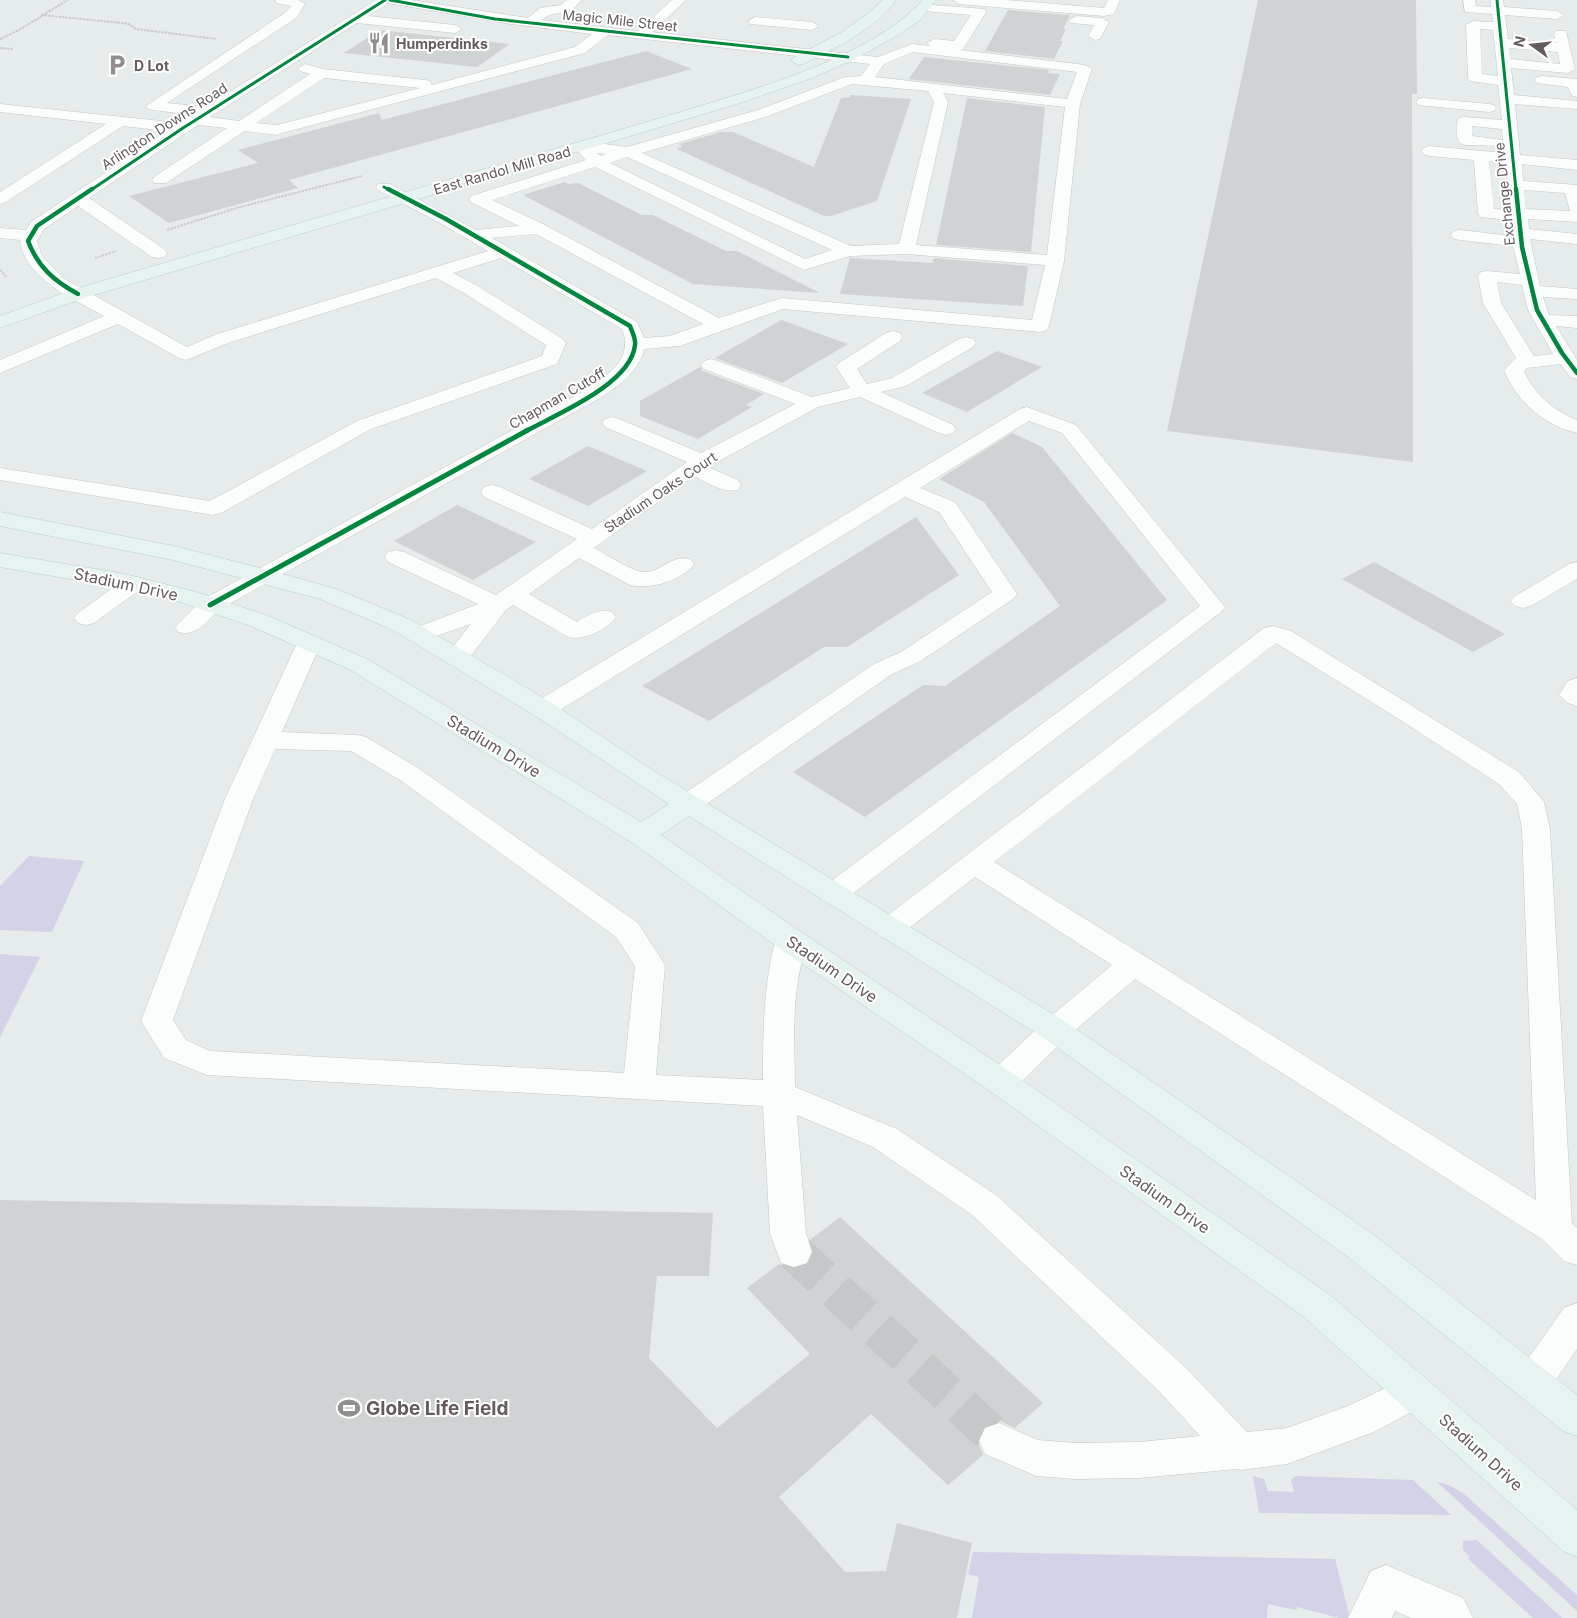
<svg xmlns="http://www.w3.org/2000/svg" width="1577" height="1618" font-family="Inter,sans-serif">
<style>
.green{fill:#d2d3e8}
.building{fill:#d0d3d3}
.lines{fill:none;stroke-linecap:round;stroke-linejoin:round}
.minor-tunnel{stroke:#c6c7c8;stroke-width:38;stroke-dasharray:38 19;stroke-linecap:butt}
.minor-casing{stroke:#c6c8c8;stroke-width:1}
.major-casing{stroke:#b4d3cd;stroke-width:1}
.path{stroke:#cdcbd0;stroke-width:2;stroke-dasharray:2.5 1;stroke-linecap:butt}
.minor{fill:#fbfcfc;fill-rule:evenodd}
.major{fill:#e7f3f1;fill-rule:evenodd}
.cycleway-far2-casing{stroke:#fff;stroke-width:5}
.cycleway-far1-casing{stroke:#fff;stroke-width:6}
.cycleway-casing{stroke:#fff;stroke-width:8}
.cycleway-far2{stroke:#00873e;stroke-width:3}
.cycleway-far1{stroke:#00873e;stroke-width:4.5}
.cycleway{stroke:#00873e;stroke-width:5}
.labels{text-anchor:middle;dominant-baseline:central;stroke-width:4;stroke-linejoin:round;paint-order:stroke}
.far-street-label{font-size:14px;fill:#645b5f;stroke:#fff}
.far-poi-label{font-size:14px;font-weight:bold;fill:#645b5f;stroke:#fff;text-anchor:start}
.street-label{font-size:16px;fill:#645b5f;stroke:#fff}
.near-poi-label{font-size:19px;font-weight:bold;fill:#645b5f;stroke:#fff;text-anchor:start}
</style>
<rect width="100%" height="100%" fill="#e6ebeb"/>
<g class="green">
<polygon points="29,856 84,861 52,932 0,930 0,886"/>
<polygon points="0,954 40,957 0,1037"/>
<polygon points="1253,1476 1264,1479 1268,1491 1294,1492 1291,1480 1296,1476 1413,1480 1451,1515 1259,1513"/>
<polygon points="1437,1482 1449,1485 1464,1494 1577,1595 1577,1611"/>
<polygon points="1477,1540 1562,1618 1533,1618 1468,1559 1470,1557 1463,1550 1463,1541"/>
<polygon points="973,1552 1335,1559 1350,1618 1339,1618 1297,1607 1296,1610 1268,1604 1267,1618 972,1618 979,1577 968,1574"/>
</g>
<g class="building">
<polygon points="1258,0 1416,0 1417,94 1412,94 1413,462 1167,431"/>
<polygon points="1008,10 1070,15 1063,29 1066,29 1060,41 1063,41 1054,59 985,51"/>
<polygon points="380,30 510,44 477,67 344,53"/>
<polygon points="646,51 692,69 289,180 298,188 169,223 129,196 258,163 238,150 379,113 382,120"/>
<polygon points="924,57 1049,70 1048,73 1060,74 1050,95 909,79"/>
<polygon points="850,95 911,99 877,201 831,216 824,216 677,149 682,146 679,144 721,132 733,132 814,167 841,98 850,97"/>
<polygon points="967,98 1045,107 1031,252 936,245"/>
<polygon points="565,182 568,184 578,183 642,215 653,215 726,251 737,251 820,293 693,284 523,195"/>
<polygon points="850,258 932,263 934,258 1028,266 1023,306 840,294"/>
<polygon points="781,320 848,344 782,383 715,358"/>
<polygon points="997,351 1042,367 967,412 922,393"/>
<polygon points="700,367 703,371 764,394 746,405 752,407 698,439 640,416 640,401"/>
<polygon points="1012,433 1042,447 1167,600 865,817 793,772 923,685 945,686 1060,606 984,502 939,479"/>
<polygon points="588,446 647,471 588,506 529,479"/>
<polygon points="457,505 536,542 473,580 394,541"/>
<polygon points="916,517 959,575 847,647 824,647 709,721 642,686"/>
<polygon points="1374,562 1505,634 1473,652 1342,579"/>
<polygon points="0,1200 713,1213 709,1276 657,1276 649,1358 717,1428 810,1354 747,1288 779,1264 793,1269 808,1265 814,1253 810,1240 840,1217 1043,1403 1015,1428 1000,1421 984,1426 977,1440 983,1455 948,1485 871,1414 779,1497 845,1572 886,1571 897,1523 972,1543 957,1618 0,1618"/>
</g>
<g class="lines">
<polyline class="minor-tunnel" points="794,1252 999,1441"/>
<g class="minor-casing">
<g id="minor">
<path d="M275,0H298L305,4L296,18L167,103L206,107L376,0H411L528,18L540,8L561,5L567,0H581C566,20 557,7 542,20L638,31L672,0H686L652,32L878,57L912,44L930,46L927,43L934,39L954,41L971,15L924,11L918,7L919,4L985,9L986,12L963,49L960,50L1085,65L1092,69L1080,104L1064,261L1049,326L1047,330L1040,332L783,309L680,346L644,349C639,372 618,386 600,398L218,610C206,622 197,637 178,632L175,627L202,600L586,390C608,375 634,359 622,329L501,258L453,273L476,285L563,339L566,343L557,364L371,429L221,513L213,515L0,480V468L210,501L357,421L542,356L546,345L464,293L436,278L231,342L186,360L179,358L118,324L0,373V360L104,316C75,300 24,278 20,240L0,238V228L26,230L31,222L168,131L123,126L6,202L0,204V192L106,124L0,112V104L180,123L194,115L153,110L148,109L146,106L286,12L291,6L276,3ZM388,3L511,24L592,34L575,47L432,85L430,81L425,80L323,69L305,64L298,68L300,71L310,74L239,121L210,117L357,23L455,33L462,29L455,25L368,16ZM607,35L870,64L861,76L845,77L758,110L627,147L582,141L577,143L574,146L586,160L471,196L469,199L471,202L519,226L476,230L390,184H378L376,187L378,190L440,223L488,251L217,334L187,347L63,278L42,256L37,241L44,229L78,206L152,257L158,258L164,257L167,253L164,249L89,198L198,125L227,128L154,177L152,180L154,183H166L245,131L277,135L282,133L585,53ZM913,52L1077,72L1067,99L875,77L884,64ZM324,78L420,88L277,125L256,123ZM852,84L928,91L934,102L899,244L851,246L642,153L768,116ZM943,93L1065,107L1047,255L916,245L948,102ZM597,153L606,154L600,156ZM627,157L832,250L805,259L610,163ZM595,167L804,270L850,256L906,254L1045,265L1032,320L782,298L719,318L545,225L492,200ZM536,234L703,324L670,336L644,338L637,322L492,238Z"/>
<polygon points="953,0 1006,0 1104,8 1108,0 1120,0 1114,14 1104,16 959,4"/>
<path d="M1463,0H1475L1476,6L1491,7V0H1503L1504,7L1557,11L1564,15L1557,19L1505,15L1508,39L1556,43L1554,34L1556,31H1566L1575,69L1568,73L1511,68L1514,95L1577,101V109L1515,104L1520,155L1577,160V170L1522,164L1523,181L1577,185V222L1528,219L1529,229L1577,234V244L1530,239L1540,286L1577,289V299L1543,297L1549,315L1577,316V328L1556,326L1577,360V379L1570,377L1561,364L1527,368L1524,371C1534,394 1554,411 1577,420V433C1544,425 1517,402 1504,370L1516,358L1483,303L1478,276L1481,272L1487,271L1520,274L1513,246L1460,240L1454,239L1451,235L1454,231L1460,230L1512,236L1511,220L1480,217L1478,213L1474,160L1429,156L1424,154L1421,151L1424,148L1429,146L1505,153L1504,146L1465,145L1460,143C1456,138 1455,123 1459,118L1464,117L1502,120L1498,85L1470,81L1468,78L1466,25L1473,21L1493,22L1492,14L1465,12ZM1480,29L1493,30L1498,76L1482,74ZM1509,48L1558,52L1560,64L1510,59ZM1472,126L1502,129L1503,140L1472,136ZM1489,161L1506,163L1510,210L1494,209ZM1524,190L1565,193L1570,211L1526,209ZM1497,282L1522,285L1528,310L1553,354L1534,356L1501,303Z"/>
<polygon points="1076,16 1102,18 1109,22 1100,39 1095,40 1088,36 1094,25 1071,23 1069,20"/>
<polygon points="755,17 812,22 819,26 812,30 750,24 748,21"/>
<polygon points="1542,76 1577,79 1577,97 1572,96 1568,87 1537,83 1535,80 1537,77"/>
<polygon points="1423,98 1489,104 1494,105 1496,108 1494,111 1489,112 1418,105 1416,102 1418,99"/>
<path d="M893,331L900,333L902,337L900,341L857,369L867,384L892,378L959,339L966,337L973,339L976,343L973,347L906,386L881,392L953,425L956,429L953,433L946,435L939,433L860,397L818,407L708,467L738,480L741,485L738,490C722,493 708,483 694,476L594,548C603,553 634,572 643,572C661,573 671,554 690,559L694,564C682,581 649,590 630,585L579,558L529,594L577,622C589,615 598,608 612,612L616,617C607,630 584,641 568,637L513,605L506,610L466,662L457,664L448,662L445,657L471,624L419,642L410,640L407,635L410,630L478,604L388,562L385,557L388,552L396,550L404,552L496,595L577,539L484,497L481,492L484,487L492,485L500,487L592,529L687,462L605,427L602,423L605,419L612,417L619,419L701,453L795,404L704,369L701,365L704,361L711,359L718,361L812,397L850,388L836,367L839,363L886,333Z"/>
<polygon points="1027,407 1076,425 1225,607 1221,612 843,901 833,904 823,901 818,894 823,887 1200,606 1062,433 1029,421 920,488 955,502 1017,594 1013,599 919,662 892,674 698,810 688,813 678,810 674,804 678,798 874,664 901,652 992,592 939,512 905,497 552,715 543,717 534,715 530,709 534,703 1020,409"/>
<polygon points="1577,562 1577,579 1531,606 1523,608 1515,606 1511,601 1515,596 1569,564"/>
<polygon points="133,577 141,579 145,584 141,589 94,623 86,625 78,623 74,618 78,613 125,579"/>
<path d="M1273,626L1291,631L1519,772L1544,802L1550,829L1572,1224L1577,1228V1265L1564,1261L1543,1240L1135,979L1066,1038L1012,1091L1001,1095L990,1091L985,1082L990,1073L1044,1022L1112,965L975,877L899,936L889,940L879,936L874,929L879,922L1264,628ZM1276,643L1394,716L1499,784L1517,804L1522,829L1536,1200L994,862Z"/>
<path d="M309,636L318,638L321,643L282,732L357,735L366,737L418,768L638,923L665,965L656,1075L763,1080C763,1042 763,1003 770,965C772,954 774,943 779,932L790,929L801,932C808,946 800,966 798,981C792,1016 795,1052 795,1087L897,1129L996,1195L1185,1367L1247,1432L1287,1428L1348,1406L1413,1375L1426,1380L1432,1392L1426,1404L1374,1432L1287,1464L1240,1470L1237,1469L1139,1478L1075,1479L1036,1476L985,1454L979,1441L985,1428L999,1423L1038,1440L1075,1443L1139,1442L1200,1436L1159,1391L972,1215L873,1147L797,1115L806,1233L812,1252L807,1263L794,1267L781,1263L770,1233L763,1106L207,1075L164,1058L141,1021L225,799L297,643L300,638ZM275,749L351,751L400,780L616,937L635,966L624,1073L210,1051L186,1040L173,1020L253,799Z"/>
<polygon points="1577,678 1577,706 1568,703 1559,695 1568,681"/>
<polygon points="1577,1303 1577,1349 1546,1394 1533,1399 1520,1394 1514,1382 1520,1370 1564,1308"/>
<polygon points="1386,1565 1463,1598 1473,1618 1411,1618 1395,1611 1392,1618 1348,1618 1371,1571"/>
</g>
</g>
<g class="major-casing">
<g id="major">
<path d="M883,0H896C875,30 835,48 803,64L798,65L791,61L793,58L842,32L866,15Z"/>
<path d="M923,0H936L919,21L898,35L853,60L812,78L740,103L587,149L84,298L0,328V316L72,290C218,247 365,204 512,161C566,146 620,130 674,114C748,91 870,59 923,0Z"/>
<polygon points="0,512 174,546 272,571 336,589 411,620 552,703 646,766 1066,1022 1374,1235 1577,1395 1577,1436 1563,1431 1348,1257 1044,1038 689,816 661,835 801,932 1012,1073 1330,1295 1577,1510 1577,1557 1563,1551 1304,1317 990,1091 779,948 631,842 349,669 248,625 180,602 124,588 0,567 0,553 125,574 196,592 266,615 367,659 641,822 669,804 534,715 393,630 320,599 173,560 0,526"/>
</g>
</g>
<g class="path">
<polyline points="41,15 122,23 129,24 136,29 217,39"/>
<path d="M0,39C24,29 45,13 68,0"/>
<polyline points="0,48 13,49"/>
<polyline points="167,230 240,207 362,176"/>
<polyline points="95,258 116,251"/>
<polyline points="0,270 7,277"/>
</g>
<use href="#minor" class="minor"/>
<use href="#major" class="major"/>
<g class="cycleway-far2-casing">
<g id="cycleway-far2">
<polyline points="390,0 495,19 848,57"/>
<polyline points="1497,0 1516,190"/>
<polyline points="384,187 390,190"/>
<polyline points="91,190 183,128 385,0"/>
</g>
</g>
<g class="cycleway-far1-casing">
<g id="cycleway-far1">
<path d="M388,189L446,219L630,326C632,332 636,338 635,345C631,384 557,414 526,431"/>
<polyline points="1516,189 1522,247 1537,310 1562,353 1577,373"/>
<path d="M78,294C54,281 38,267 28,241L37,226L92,189"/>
</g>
</g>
<g class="cycleway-casing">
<polyline id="cycleway" points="210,605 528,430"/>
</g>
<use href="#cycleway-far2" class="cycleway-far2"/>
<use href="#cycleway-far1" class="cycleway-far1"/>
<use href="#cycleway" class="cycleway"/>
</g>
<defs>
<g id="restaurant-bare" transform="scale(1.725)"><path d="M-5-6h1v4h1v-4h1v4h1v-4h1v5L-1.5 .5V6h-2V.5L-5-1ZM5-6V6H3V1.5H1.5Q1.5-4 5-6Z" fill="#928d90" stroke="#fff" stroke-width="2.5" paint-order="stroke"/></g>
<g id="parking-bare" transform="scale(1.725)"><path d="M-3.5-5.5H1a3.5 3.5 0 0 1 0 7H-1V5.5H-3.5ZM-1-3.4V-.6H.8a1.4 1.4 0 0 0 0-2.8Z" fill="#928d90" stroke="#fff" stroke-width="2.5" paint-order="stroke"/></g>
<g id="stadium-bare" transform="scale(1.725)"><path d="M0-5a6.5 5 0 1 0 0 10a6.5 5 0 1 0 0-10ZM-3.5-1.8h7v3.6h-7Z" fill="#928d90" stroke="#fff" stroke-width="2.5" paint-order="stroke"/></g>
</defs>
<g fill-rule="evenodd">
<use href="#restaurant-bare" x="379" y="43"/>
<use href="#parking-bare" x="117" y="65"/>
<use href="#stadium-bare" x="349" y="1408"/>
</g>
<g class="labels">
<g class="far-street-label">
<text transform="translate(620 20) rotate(6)">Magic Mile Street</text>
<text transform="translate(164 126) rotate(-33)">Arlington Downs Road</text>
<text transform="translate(502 170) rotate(-16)">East Randol Mill Road</text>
<text transform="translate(1504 194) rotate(-96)">Exchange Drive</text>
<text transform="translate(557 398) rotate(-30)">Chapman Cutoff</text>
<text transform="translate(660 492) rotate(-34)">Stadium Oaks Court</text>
</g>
<g class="far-poi-label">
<text x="396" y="43">Humperdinks</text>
<text x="134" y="65">D Lot</text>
</g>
<g class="street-label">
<text transform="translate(126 584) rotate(12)">Stadium Drive</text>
<text transform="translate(494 746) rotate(31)">Stadium Drive</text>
<text transform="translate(832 969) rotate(34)">Stadium Drive</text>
<text transform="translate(1165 1199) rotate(35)">Stadium Drive</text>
<text transform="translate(1481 1452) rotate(42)">Stadium Drive</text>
</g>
<g class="near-poi-label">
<text x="366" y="1408">Globe Life Field</text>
</g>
</g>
<g transform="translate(1532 45) rotate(285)" stroke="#ffffff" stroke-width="4" paint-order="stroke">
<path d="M0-4L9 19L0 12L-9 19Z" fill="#645b5f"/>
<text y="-8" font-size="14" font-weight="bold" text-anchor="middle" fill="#645b5f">N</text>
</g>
</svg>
